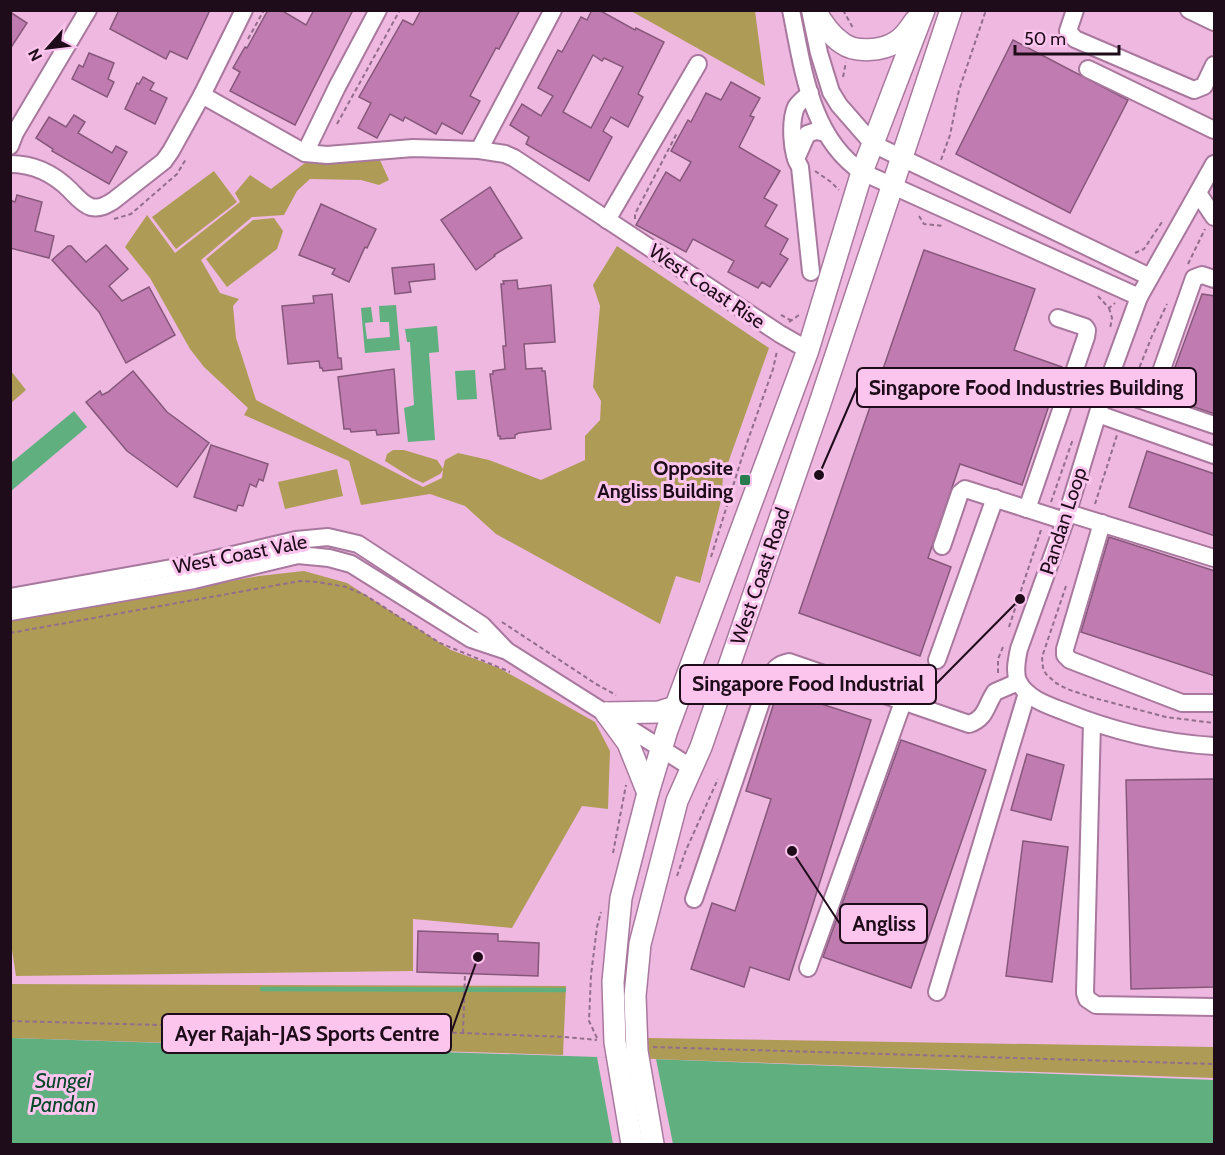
<svg xmlns="http://www.w3.org/2000/svg" width="1225" height="1155" font-family="Cabin,sans-serif">
<style>
.green{fill:#ae9c56}
.water{fill:#5fb07e}
.pier{fill:#eeb8e1}
.lines{fill:none;stroke-linecap:round;stroke-linejoin:round}
.stream{stroke:#5fb07e;stroke-width:4.5}
.building{fill:#c07cb1;stroke:#86577b;stroke-width:1.5;fill-rule:evenodd}
.minor-casing{stroke:#a9789e;stroke-width:20}
.major-casing{stroke:#a9789e;stroke-width:24}
.path{stroke:#946d8b;stroke-width:2;stroke-dasharray:4.5 3;stroke-linecap:butt}
.minor{stroke:#fff;stroke-width:16}
.major{stroke:#fff;stroke-width:21}
.poi-dot{fill:#297c4e;stroke:#fbc5ee;stroke-width:2}
.labels{text-anchor:middle;dominant-baseline:central;stroke-width:6;stroke-linejoin:round;paint-order:stroke}
.street-label{font-size:20px;fill:#1f0c1b;stroke:#fbc5ee}
.poi-label{font-size:20px;font-weight:bold;fill:#1f0c1b;stroke:#fbc5ee;text-anchor:end}
.water-label{font-size:21px;font-style:italic;fill:#054727;stroke:#fbc5ee}
.leader{fill:none;stroke:#1f0c1b;stroke-width:2}
.callout-dot{fill:#1f0c1b;stroke:#fbc5ee;stroke-width:2}
.callout{fill:#fbc5ee;stroke:#1f0c1b;stroke-width:2}
.callout-label{font-size:21px;text-anchor:middle;font-weight:bold;fill:#1f0c1b}
</style>
<rect width="100%" height="100%" fill="#eeb8e1"/>
<g class="green">
<polygon points="631,11 755,11 765,86"/>
<polygon points="379,158 389,180 379,185 361,180 310,179 297,191 284,215 252,217 201,260 220,293 239,299 233,306 236,338 256,400 423,487 442,478 443,470 440,474 423,483 412,478 385,461 387,454 393,450 404,450 437,460 443,469 445,460 458,453 489,460 541,480 585,460 585,436 600,420 601,401 593,387 600,306 593,285 617,246 769,348 723,477 721,501 700,583 676,576 660,624 496,534 465,506 430,494 361,505 349,461 244,415 248,408 204,367 190,349 150,278 125,247 147,215 175,253 240,202 235,193 250,175 271,189 305,163"/>
<polygon points="214,171 237,202 176,249 152,217"/>
<polygon points="274,218 283,231 277,249 227,287 206,259 253,220"/>
<polygon points="11,371 26,390 11,403 10,403"/>
<polygon points="337,469 343,496 285,509 278,482"/>
<polygon points="304,571 347,583 451,650 499,668 595,722 610,751 608,809 582,806 512,928 413,919 413,971 16,976 10,937 10,621 259,576"/>
<polygon points="11,984 566,986 563,1055 11,1038"/>
<polygon points="647,1038 1214,1047 1214,1078 650,1059"/>
</g>
<g class="water">
<polygon points="396,305 400,350 365,353 361,308 371,307 373,322 365,323 367,339 390,337 389,322 380,322 379,306"/>
<polygon points="437,326 439,352 429,353 435,440 408,442 404,408 414,405 410,342 407,342 405,329"/>
<polygon points="475,370 477,399 457,400 455,371"/>
<polygon points="74,411 87,427 11,491 11,463"/>
<polygon points="11,1038 597,1057 1214,1080 1214,1144 11,1144"/>
</g>
<polygon class="pier" points="597,1057 656,1059 673,1144 613,1144"/>
<g class="lines">
<polyline class="stream" points="262,989 564,990"/>
</g>
<g class="building">
<polygon points="119,10 210,10 187,59 170,51 166,59 110,29"/>
<polygon points="268,10 281,10 306,25 314,10 353,10 295,125 230,91 240,72 233,68 245,47 247,48"/>
<polygon points="421,10 520,10 499,49 496,48 470,96 480,101 462,134 442,123 436,134 405,117 403,121 390,114 377,138 358,128 371,103 359,97 403,20 413,25"/>
<path d="M592,10H599L635,30L636,28L664,42L638,94L643,97L628,127L611,117L603,131L612,137L589,181L526,144L529,137L510,125L522,104L541,116L553,96L538,88L558,50L562,52L581,17L587,20ZM593,55L602,61L604,58L623,67L591,128L563,112Z"/>
<polygon points="10,12 27,23 10,49"/>
<polygon points="1013,40 1128,100 1070,213 956,154"/>
<polygon points="89,53 114,63 108,79 114,82 107,97 72,79 79,65 83,67"/>
<polygon points="143,77 154,83 150,90 167,98 155,124 125,109 137,83 139,84"/>
<polygon points="731,82 760,98 750,116 754,117 739,147 780,171 764,198 777,205 765,226 788,239 780,254 788,259 770,287 762,282 758,288 728,272 734,261 693,239 686,252 636,225 666,172 680,181 691,162 671,151 688,120 691,122 706,93 721,100"/>
<polygon points="74,115 85,122 78,133 112,153 116,146 127,152 109,184 52,151 53,149 36,138 49,117 66,127"/>
<polygon points="490,187 522,238 494,255 495,256 476,270 441,220"/>
<polygon points="17,195 42,202 35,231 54,236 49,258 10,248 10,200 15,202"/>
<polygon points="321,204 376,229 367,248 365,247 349,282 332,274 335,269 299,255"/>
<polygon points="106,245 128,269 109,286 122,301 149,287 175,335 126,363 99,312 52,260 68,246 71,246 86,262"/>
<polygon points="924,250 1035,289 1014,350 1062,367 1022,485 960,464 928,558 951,567 920,656 799,613"/>
<polygon points="434,264 435,279 409,282 411,292 395,294 392,268"/>
<polygon points="517,280 518,289 551,285 555,342 524,344 526,369 542,368 542,371 545,371 551,429 519,433 515,435 515,438 500,439 500,436 498,436 490,374 493,374 493,371 505,369 503,346 506,346 501,284 504,284 503,281"/>
<polygon points="332,294 338,358 341,358 342,369 323,371 322,368 320,368 319,361 288,364 282,306 314,303 313,296"/>
<polygon points="1202,294 1215,296 1215,414 1164,397"/>
<polygon points="394,369 399,433 377,435 376,430 351,432 350,429 344,429 338,377"/>
<polygon points="133,371 167,412 209,443 177,487 127,451 86,402 100,391 102,395 108,392"/>
<polygon points="211,445 268,464 263,481 259,479 256,487 250,484 243,506 238,505 236,511 194,497"/>
<polygon points="1147,451 1215,474 1215,536 1129,507"/>
<polygon points="1109,537 1215,571 1215,676 1081,632"/>
<polygon points="778,690 871,720 789,980 750,967 744,987 691,969 712,903 735,911 771,799 746,791"/>
<polygon points="901,740 986,770 911,988 823,957"/>
<polygon points="1027,754 1064,765 1051,820 1011,810"/>
<polygon points="1215,779 1215,987 1131,989 1126,780"/>
<polygon points="1023,841 1068,847 1052,982 1006,976"/>
<polygon points="418,931 498,934 498,941 539,943 538,976 417,972"/>
</g>
<g class="lines">
<g class="minor-casing">
<g id="minor">
<path d="M791,10C803,68 810,137 862,172L1139,297"/>
<polyline points="810,10 819,53 831,92 839,105 873,144 1150,277"/>
<polyline points="1075,10 1068,31 1075,39 1194,90 1204,86 1214,65"/>
<polyline points="1189,10 1214,22"/>
<polyline points="1088,69 1214,130"/>
<path d="M810,93C806,97 799,102 796,107C790,121 791,154 800,167L811,272"/>
<polyline points="202,95 305,153 327,155 413,148 479,150 505,154 514,158 780,334 808,350"/>
<polyline points="10,146 15,133 88,10"/>
<polyline points="479,150 553,10"/>
<polyline points="305,153 337,87 378,10"/>
<polyline points="796,159 807,134 816,131 826,133"/>
<path d="M10,164C33,164 54,174 70,190C76,196 82,204 91,207C100,209 106,205 113,201L164,161L171,151L202,95L244,10"/>
<path d="M1214,164L1139,297L1104,393L1065,521L1019,649C1017,659 1014,671 1018,681C1026,698 1047,705 1063,711C1112,731 1162,743 1214,746"/>
<polyline points="1198,193 1214,217"/>
<polyline points="607,220 698,64"/>
<polyline points="1106,388 1214,425"/>
<polyline points="1150,403 1194,278 1202,275 1214,279"/>
<polyline points="1098,414 1214,455"/>
<polyline points="1027,509 1086,337 1087,330 1085,327 1058,318"/>
<polyline points="1068,513 1214,558"/>
<polyline points="1102,523 1065,649 1065,655 1070,660 1182,703 1214,703"/>
<polyline points="942,546 960,493 965,489 1065,521"/>
<polyline points="10,597 194,564 296,540 328,537 358,544 482,625 505,649"/>
<polyline points="10,612 194,580 298,555 329,558 351,564 471,639 507,651 692,768"/>
<polyline points="937,660 995,498"/>
<polyline points="1092,723 1085,993 1087,999 1096,1005 1214,1007"/>
<path d="M694,899L769,679C774,669 778,664 789,662L969,724C986,719 986,705 995,692L1018,682"/>
<polyline points="808,968 903,702"/>
<polyline points="937,992 1027,693"/>
</g>
</g>
<g class="major-casing">
<g id="major">
<path d="M815,10C822,23 830,35 842,43C855,53 882,51 896,42C905,37 909,29 915,21"/>
<polyline points="606,713 628,743 648,793"/>
<polyline points="606,713 659,712 675,707"/>
<polyline points="632,1144 615,1042 613,982 621,898 648,793 667,730 808,350 862,172 924,10"/>
<polyline points="653,1144 637,1051 635,996 640,944 677,801 701,747 819,406 951,10"/>
</g>
</g>
<g class="path">
<polyline points="843,10 853,28"/>
<polyline points="248,39 264,10"/>
<polyline points="843,77 846,62"/>
<polyline points="337,124 400,10"/>
<polyline points="941,160 950,135 959,90 986,10"/>
<polyline points="815,171 831,182 839,190"/>
<polyline points="919,216 924,224 943,226"/>
<polyline points="114,219 131,214 177,174 186,159"/>
<polyline points="635,219 635,214 677,133"/>
<polyline points="1135,253 1144,249 1162,222"/>
<polyline points="1188,264 1205,229"/>
<polyline points="1098,296 1109,308 1115,303"/>
<polyline points="1109,308 1112,318 1110,329"/>
<polyline points="781,315 792,321"/>
<polyline points="789,322 799,315"/>
<polyline points="1134,381 1152,336 1167,304"/>
<polyline points="1051,502 1073,439"/>
<polyline points="1095,504 1117,435"/>
<polyline points="711,557 743,454 773,369 777,351"/>
<polyline points="1066,586 1042,657 1043,668 1046,674 1056,683 1067,689 1094,698 1166,717 1214,723"/>
<polyline points="502,622 596,684 616,695"/>
<polyline points="1009,627 1041,530"/>
<polyline points="10,633 300,581 318,582 346,587 365,595 440,643 510,672"/>
<polyline points="998,673 998,659 1003,647"/>
<polyline points="613,853 626,785"/>
<polyline points="677,876 686,850 718,779"/>
<polyline points="10,1021 463,1033 565,1037 597,1040"/>
<polyline points="463,1033 465,974"/>
<polyline points="597,1038 589,1021 591,975 597,927 601,912"/>
<polyline points="653,1047 1214,1064"/>
</g>
<use href="#minor" class="minor"/>
<use href="#major" class="major"/>
</g>
<rect class="poi-dot" x="739" y="474" width="12" height="12" rx="3"/>
<g class="labels">
<g class="street-label">
<text transform="translate(707 286) rotate(34)">West Coast Rise</text>
<text transform="translate(1063 521) rotate(-72)">Pandan Loop</text>
<text transform="translate(240 554) rotate(-11)">West Coast Vale</text>
<text transform="translate(760 576) rotate(-71)">West Coast Road</text>
</g>
<g class="poi-label">
<text x="733" y="468">Opposite<tspan x="733" dy="23">Angliss Building</tspan></text>
</g>
<g class="water-label">
<text x="63" y="1080">Sungei<tspan x="63" dy="24">Pandan</tspan></text>
</g>
</g>
<path class="leader" d="M819 475L857 387M1020 599L936 684M792 851L840 924M478 957L451 1033"/>
<g class="callout-dot">
<circle cx="819" cy="475" r="6"/>
<circle cx="1020" cy="599" r="6"/>
<circle cx="792" cy="851" r="6"/>
<circle cx="478" cy="957" r="6"/>
</g>
<g class="callout">
<rect x="857" y="368" width="339" height="39" rx="6"/>
<rect x="680" y="665" width="256" height="39" rx="6"/>
<rect x="840" y="904" width="87" height="39" rx="6"/>
<rect x="162" y="1014" width="289" height="39" rx="6"/>
</g>
<g class="callout-label">
<text x="1026" y="395">Singapore Food Industries Building</text>
<text x="808" y="691">Singapore Food Industrial</text>
<text x="884" y="931">Angliss</text>
<text x="307" y="1041">Ayer Rajah-JAS Sports Centre</text>
</g>
<rect width="1225" height="1155" fill="none" stroke="#1f0c1b" stroke-width="24"/>
<g transform="translate(48 48) rotate(242)" stroke="#fbc5ee" stroke-width="4.5" paint-order="stroke">
<path d="M0-4.5L10 22L0 15L-10 22Z" fill="#1f0c1b"/>
<text y="-9" font-size="16" font-weight="bold" text-anchor="middle" fill="#1f0c1b">N</text>
</g>
<path d="M1015 45v9h104v-9" fill="none" stroke="#1f0c1b" stroke-width="3"/>
<text x="1024" y="45" font-size="18" fill="#1f0c1b" stroke="#fbc5ee" stroke-width="4.5" paint-order="stroke">50 m</text>
</svg>
